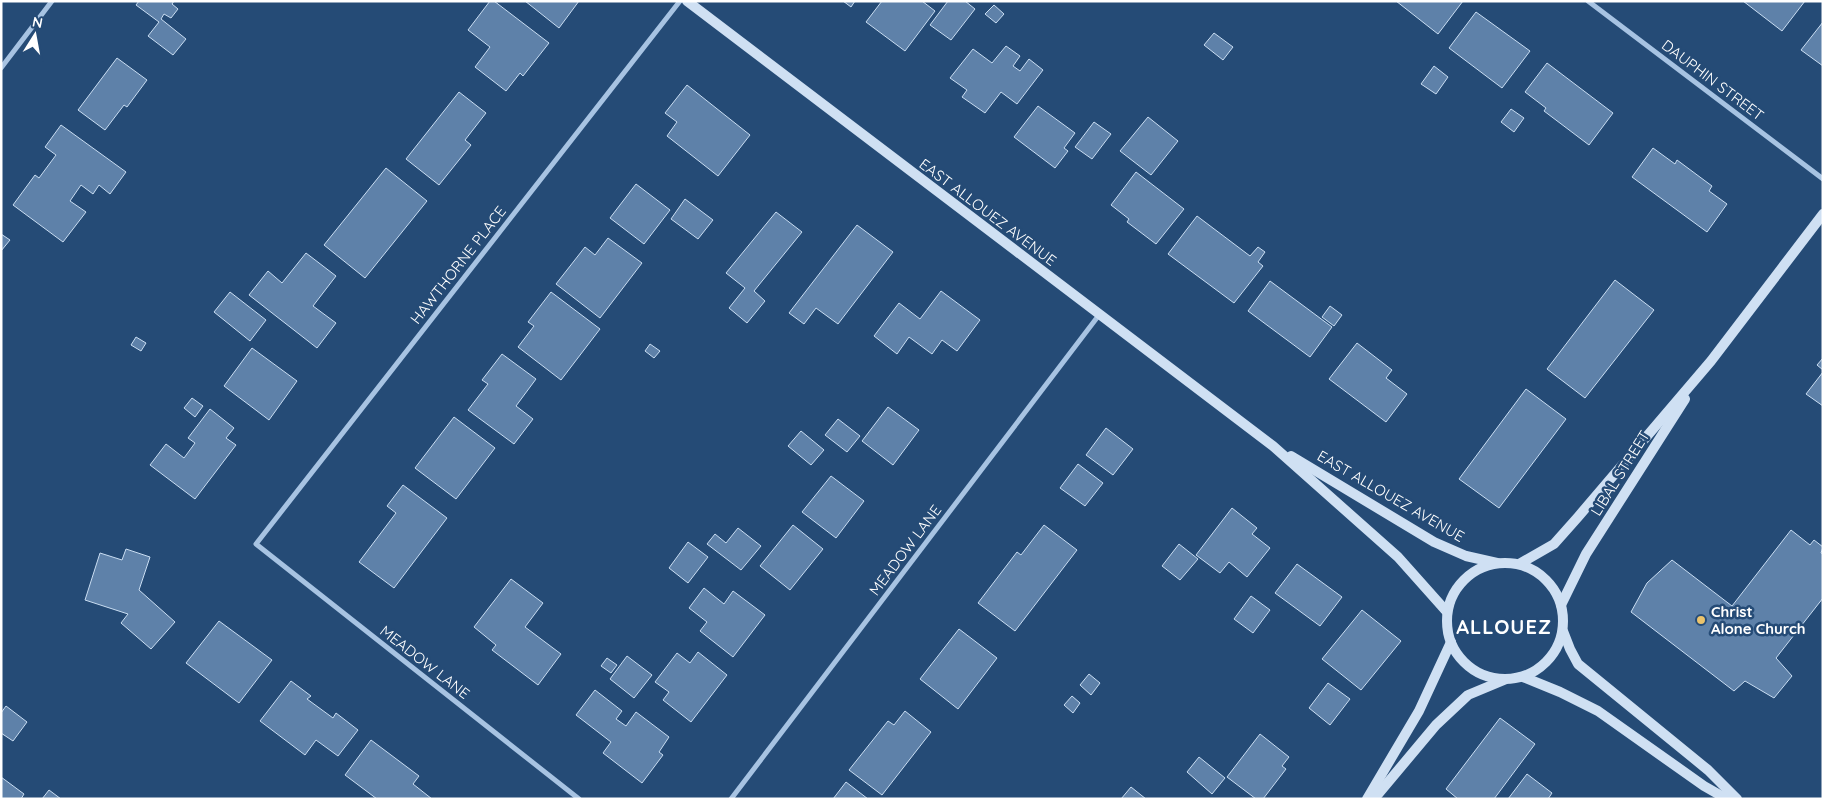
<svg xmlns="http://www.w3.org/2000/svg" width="1824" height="800" font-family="Quicksand,sans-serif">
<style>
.building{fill:#5e81a9;stroke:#c9ddf2}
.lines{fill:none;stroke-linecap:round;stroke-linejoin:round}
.street{stroke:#a7c3e2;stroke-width:5}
.secondary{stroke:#cfe0f3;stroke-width:10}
.poi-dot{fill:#ebc36c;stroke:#254b76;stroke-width:2}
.labels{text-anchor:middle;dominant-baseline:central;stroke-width:5;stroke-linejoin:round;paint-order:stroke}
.street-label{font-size:15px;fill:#fff;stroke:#254b76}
.poi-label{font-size:15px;font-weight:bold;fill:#fff;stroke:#254b76;text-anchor:start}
.district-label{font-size:20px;font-weight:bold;letter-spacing:1px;fill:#fff;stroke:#254b76}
</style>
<rect width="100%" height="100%" fill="#254b76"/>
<g class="building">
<polygon points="139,1 174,1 172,4 178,9 171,18 164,14 161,19 186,39 173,55 148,36 159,22 136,5"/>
<polygon points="490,1 494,1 549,43 523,76 520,73 506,91 475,67 490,47 468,30"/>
<polygon points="525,1 579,1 559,28"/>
<polygon points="843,1 855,1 851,7"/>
<polygon points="882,1 922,1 935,11 905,51 866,22"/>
<polygon points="948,1 965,1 975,9 951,40 930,25"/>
<polygon points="1396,1 1463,1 1438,34"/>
<polygon points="1743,1 1805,1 1782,31"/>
<polygon points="994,5 1004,14 996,23 985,14"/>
<polygon points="1476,12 1530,51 1502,88 1449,48"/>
<polygon points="1823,22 1823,66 1801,50"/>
<polygon points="1214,33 1233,47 1223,60 1204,45"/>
<polygon points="1006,46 1020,56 1013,66 1020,71 1029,59 1043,70 1017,104 1001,92 985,113 962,97 967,90 950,78 973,49 992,63"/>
<polygon points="117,58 147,80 127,107 124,105 105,130 78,110"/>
<polygon points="1547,63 1613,113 1589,145 1544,111 1546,108 1525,92"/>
<polygon points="1434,66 1448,77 1436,94 1421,84"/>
<polygon points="687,85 750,135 718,176 667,136 677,122 665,113"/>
<polygon points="459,92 486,113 465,140 471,145 439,185 406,159"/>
<polygon points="1038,106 1075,133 1064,148 1068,151 1055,168 1014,137"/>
<polygon points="1511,109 1524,118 1514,132 1501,122"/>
<polygon points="1148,117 1178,141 1151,175 1120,151"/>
<polygon points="1094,122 1111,134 1092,159 1075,147"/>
<polygon points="61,125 126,172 110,194 99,185 93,194 81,185 70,201 86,212 63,242 13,205 35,175 39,178 56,155 45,147"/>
<polygon points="1653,148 1675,164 1677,160 1712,186 1709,191 1727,204 1707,232 1632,177"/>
<polygon points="386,168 427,201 365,278 324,245"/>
<polygon points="1136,172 1184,209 1156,244 1127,222 1129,219 1111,205"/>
<polygon points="636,184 670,210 644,244 610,218"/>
<polygon points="685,199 713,220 698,239 671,219"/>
<polygon points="776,212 802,232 754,291 765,301 747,323 729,308 745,288 726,273"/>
<polygon points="1197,216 1250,256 1258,247 1265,252 1258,262 1263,266 1234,303 1168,254"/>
<polygon points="857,225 893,252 838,324 816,308 804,324 789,313"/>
<polygon points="1,234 10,240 1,251"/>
<polygon points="608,238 642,263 600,318 556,284 585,247 595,255"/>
<polygon points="306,253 336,276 313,306 336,323 317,348 249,295 268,271 282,283"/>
<polygon points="1615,280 1654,310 1585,398 1547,369"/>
<polygon points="1270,281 1332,327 1310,357 1248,311"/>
<polygon points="941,291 980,320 957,351 942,340 932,354 909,337 897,354 874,336 899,303 920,319"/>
<polygon points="230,292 266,320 250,341 214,312"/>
<polygon points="551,292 600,329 561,380 518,347 534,326 528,322"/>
<polygon points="1330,306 1342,315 1334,326 1322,317"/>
<polygon points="136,337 146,343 141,351 131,345"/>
<polygon points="1357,343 1392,370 1386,378 1407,394 1386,422 1329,379"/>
<polygon points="650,344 660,351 654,358 645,351"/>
<polygon points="252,348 297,381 269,420 224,386"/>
<polygon points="502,354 536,379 516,406 533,419 514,444 468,410 488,384 482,380"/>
<polygon points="1823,358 1823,370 1817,365"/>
<polygon points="1823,372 1823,406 1806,394"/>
<polygon points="1526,389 1566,419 1499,508 1459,479"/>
<polygon points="192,398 203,406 195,417 184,408"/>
<polygon points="888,407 919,430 893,465 862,441"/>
<polygon points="210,409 234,428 226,438 236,445 195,499 150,465 166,444 184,458 195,443 188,438"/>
<polygon points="454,417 495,448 456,499 415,468"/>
<polygon points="838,419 860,436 847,452 825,435"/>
<polygon points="1106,428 1133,449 1113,475 1086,455"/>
<polygon points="801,431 824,450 811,465 788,446"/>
<polygon points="1078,464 1103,483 1085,506 1060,488"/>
<polygon points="831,476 864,501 836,538 802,512"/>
<polygon points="403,485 447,518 394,588 359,562 396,513 387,506"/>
<polygon points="1232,508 1257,528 1252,534 1270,548 1247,577 1229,562 1220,573 1196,555"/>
<polygon points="793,525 823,549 790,590 760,566"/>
<polygon points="1044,525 1077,550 1015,631 978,603 1017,552 1021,555"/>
<polygon points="738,528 761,546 741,570 707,544 715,534 726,543"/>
<polygon points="1791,530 1810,545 1814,540 1823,547 1821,553 1823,554 1823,598 1776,658 1792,676 1774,698 1745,681 1734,691 1631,612 1647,583 1672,560 1732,606"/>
<polygon points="688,542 708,557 688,583 669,568"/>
<polygon points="1179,544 1198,559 1180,580 1162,566"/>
<polygon points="126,549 150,557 139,590 175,622 151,649 121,623 128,614 85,600 100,553 122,560"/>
<polygon points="1297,564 1342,597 1320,626 1275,593"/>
<polygon points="511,579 543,603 525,627 561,654 538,685 492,650 496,645 474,627"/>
<polygon points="704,588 724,604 733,591 765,615 733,657 700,631 707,622 689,608"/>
<polygon points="1251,596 1270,610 1253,633 1234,619"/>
<polygon points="1362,610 1401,641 1361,690 1322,659"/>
<polygon points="219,621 272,660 239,703 186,663"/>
<polygon points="959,629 997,658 958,709 920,679"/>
<polygon points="698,652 727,675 691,722 663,700 669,692 655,682 677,653 690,663"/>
<polygon points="627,656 652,675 634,698 610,679"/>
<polygon points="607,658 617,665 611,673 601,666"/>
<polygon points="1089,674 1100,683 1091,695 1080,685"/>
<polygon points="291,681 311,696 307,699 333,718 336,713 358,730 338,756 316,740 305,755 260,721"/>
<polygon points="1328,683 1350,699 1330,725 1309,708"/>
<polygon points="595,690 622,711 616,719 626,726 636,712 669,737 659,752 663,755 642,783 603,753 611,742 576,715"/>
<polygon points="1072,696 1080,703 1073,713 1064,705"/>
<polygon points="6,706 27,722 13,741 1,733 1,713"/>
<polygon points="905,711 931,732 882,795 849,770 888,721 894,725"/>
<polygon points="1500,718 1535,744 1494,799 1458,799 1446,789"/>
<polygon points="1260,734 1289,757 1282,766 1286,769 1263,799 1256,799 1227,777"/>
<polygon points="371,740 419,776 413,784 432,799 377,799 345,775"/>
<polygon points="1199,757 1225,778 1212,794 1187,772"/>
<polygon points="1527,774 1552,793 1548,799 1508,799"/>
<polygon points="1,777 24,794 21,799 1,799"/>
<polygon points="846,782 868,799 833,799"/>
<polygon points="1131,787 1146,799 1121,799"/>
<polygon points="49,790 61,799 42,799"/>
</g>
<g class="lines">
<g class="street">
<polyline points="1588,1 1823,179"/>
<polyline points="1,68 52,1"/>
<polyline points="579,799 256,544 680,1"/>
<polyline points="731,799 1099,315"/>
</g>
<g class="secondary">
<polyline points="687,1 1273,446 1398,557 1447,612"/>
<polyline points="1291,456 1434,542 1466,556 1497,563"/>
<circle cx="1505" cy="621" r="58"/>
<polyline points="1519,564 1554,544 1578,517 1711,361 1823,214"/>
<polyline points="1561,605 1586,554 1685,399"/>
<polyline points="1563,631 1570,649 1578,664 1708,770 1737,799"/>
<polyline points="1523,677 1560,692 1598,711 1704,786 1727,799"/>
<polyline points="1367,799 1419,711 1451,642"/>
<polyline points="1374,799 1436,725 1468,695 1504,680"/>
</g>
</g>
<circle class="poi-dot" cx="1701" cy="620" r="5"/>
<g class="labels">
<g class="street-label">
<text transform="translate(1713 80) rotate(37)">DAUPHIN STREET</text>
<text transform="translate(988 212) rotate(37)">EAST ALLOUEZ AVENUE</text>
<text transform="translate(458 265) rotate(-52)">HAWTHORNE PLACE</text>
<text transform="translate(1620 473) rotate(-58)">LIBAL STREET</text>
<text transform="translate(1391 496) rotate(30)">EAST ALLOUEZ AVENUE</text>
<text transform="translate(905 550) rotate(-53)">MEADOW LANE</text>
<text transform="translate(425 662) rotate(38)">MEADOW LANE</text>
</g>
<g class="poi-label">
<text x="1711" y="611">Christ<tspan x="1711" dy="17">Alone Church</tspan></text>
</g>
<g class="district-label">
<text x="1504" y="626">ALLOUEZ</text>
</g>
</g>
<rect width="1824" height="800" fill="none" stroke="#ffffff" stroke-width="5"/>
<g transform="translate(35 35) rotate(11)" stroke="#254b76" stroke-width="4" paint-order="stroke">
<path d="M0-4L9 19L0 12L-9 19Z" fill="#ffffff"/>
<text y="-8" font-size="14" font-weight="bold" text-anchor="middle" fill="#ffffff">N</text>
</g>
</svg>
